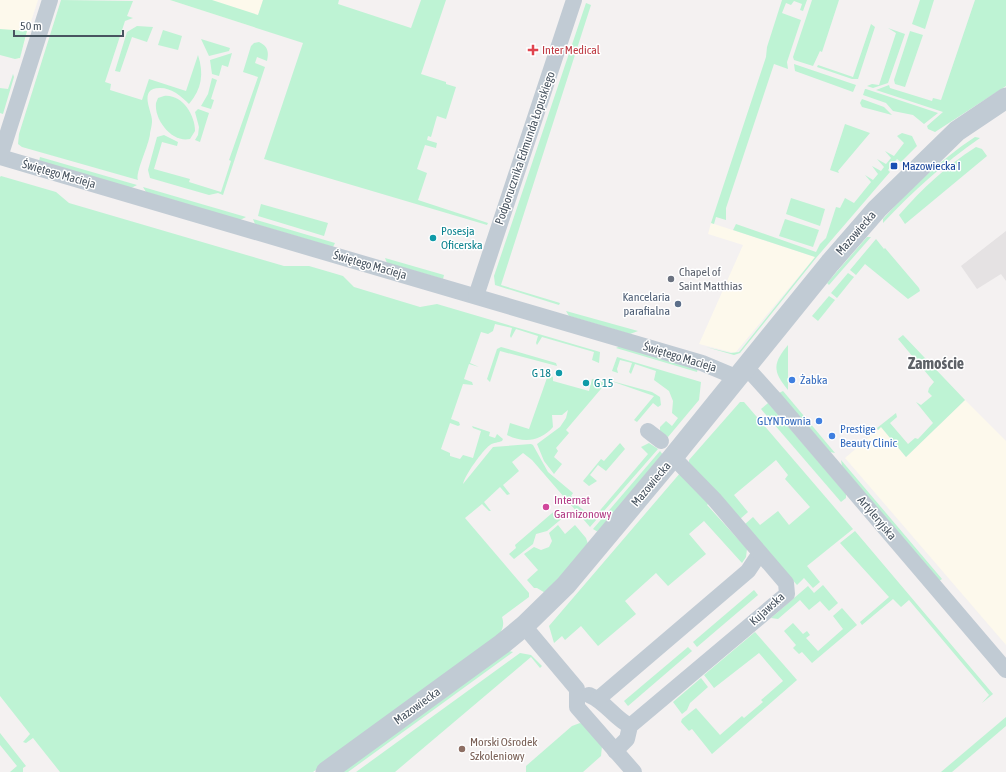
<svg xmlns="http://www.w3.org/2000/svg" width="1006" height="772" font-family="'Asap Condensed',sans-serif">
<style>
.commercial{fill:#fdf9ec}
.education{fill:#e5e2e3}
.green{fill:#bef3d4}
.lines{fill:none;stroke-linecap:round;stroke-linejoin:round}
.minor{stroke:#c1cbd4;stroke-width:16}
.tertiary{stroke:#c1cbd4;stroke-width:21}
.health-dot{fill:#e0444e;stroke:#fff;stroke-width:1.5}
.transit-dot{fill:#1a4fb4;stroke:#fff;stroke-width:1.5}
.culture-dot{fill:#0f9aa8;stroke:#fff;stroke-width:1.5}
.worship-dot{fill:#6b7280;stroke:#fff;stroke-width:1.5}
.service-dot{fill:#5c6f8a;stroke:#fff;stroke-width:1.5}
.shop-dot{fill:#3f7fe0;stroke:#fff;stroke-width:1.5}
.hotel-dot{fill:#d1479c;stroke:#fff;stroke-width:1.5}
.education-dot{fill:#8d6e63;stroke:#fff;stroke-width:1.5}
.labels{text-anchor:middle;dominant-baseline:central;stroke-width:3;stroke-linejoin:round;paint-order:stroke}
.health-label{font-size:12px;fill:#be3a42;stroke:#fff;text-anchor:start}
.street-label{font-size:12px;fill:#485460;stroke:#fff}
.transit-label{font-size:12px;fill:#164399;stroke:#fff;text-anchor:start}
.culture-label{font-size:12px;fill:#0d838f;stroke:#fff;text-anchor:start}
.worship-label{font-size:12px;fill:#5b616d;stroke:#fff;text-anchor:start}
.service-label{font-size:12px;fill:#4e5e75;stroke:#fff;text-anchor:end}
.shop-label{font-size:12px;fill:#366cbe;stroke:#fff;text-anchor:start}
.hotel-label{font-size:12px;fill:#b23c85;stroke:#fff;text-anchor:start}
.education-label{font-size:12px;fill:#785e54;stroke:#fff;text-anchor:start}
.district-label{font-size:16px;font-weight:bold;fill:#5d6167;stroke:#fff}
</style>
<rect width="100%" height="100%" fill="#f4f1f1"/>
<g class="commercial">
<polygon points="0,0 38,0 19,59 0,53"/>
<polygon points="170,0 263,0 254,27"/>
<polygon points="711,223 815,257 735,353 699,344 743,245 708,234"/>
<polygon points="965,400 1006,441 1006,645 845,458 881,427 906,457"/>
</g>
<polygon class="education" points="1006,231 1006,281 1001,274 977,289 961,266"/>
<g class="green">
<path d="M61,0L133,1L127,16L133,18L125,21L105,82L111,84L110,90L142,100L149,79L186,91L198,55C204,73 202,89 189,104C181,96 172,88 160,88C137,88 153,113 152,121C152,126 150,132 150,134C149,145 135,173 138,180L22,147L18,144L19,134Z"/>
<polygon points="170,0 212,0 258,15 263,0 339,0 338,4 411,28 421,0 446,0 421,74 446,82 446,84 456,87 446,119 437,116 431,137 428,136 427,140 437,143 436,148 425,145 417,169 427,173 418,200 488,223 487,225 264,159 303,43"/>
<polygon points="782,0 807,0 803,11 800,10 802,4 794,1 791,5 786,3 782,13 801,20 787,62 788,69 774,64 726,208 726,220 716,217 714,224 711,223 766,57 767,47"/>
<polygon points="812,0 839,0 822,52 820,51 813,66 794,60 793,57"/>
<polygon points="920,0 934,0 925,29 912,24"/>
<polygon points="975,0 1006,0 1006,86 935,132 928,129 927,126 943,112 876,90 889,85 890,88 932,101 933,98 941,100"/>
<polygon points="586,3 591,5 501,285 560,303 559,305 495,285 494,276"/>
<polygon points="871,24 875,27 858,79 852,79 817,67 818,65 853,77"/>
<polygon points="137,26 153,27 147,42 132,37 120,72 115,71 127,32"/>
<polygon points="888,28 905,34 888,83 873,88 867,86 872,84 879,85 896,33"/>
<polygon points="0,29 27,31 20,58 15,59 0,55"/>
<polygon points="163,30 182,36 178,50 158,45"/>
<polygon points="910,31 923,35 905,87 895,84 894,80"/>
<polygon points="201,39 230,48 229,51 209,56"/>
<path d="M259,42C268,46 269,52 267,61L257,57L255,63L265,67L223,195L218,193L209,195L150,178L148,170L157,137L164,135L178,142L177,146L162,142L154,169L190,179L189,182L221,192L231,161L229,160L258,77L243,72L251,46L254,43Z"/>
<polygon points="232,53 228,67 222,65 219,76 212,74 210,60"/>
<polygon points="794,64 856,85 853,92 795,71"/>
<polygon points="13,74 14,77 3,114 0,113 0,88 8,89"/>
<polygon points="212,78 217,80 211,99 214,100 211,109 201,106 208,94"/>
<polygon points="865,89 866,89 938,113 924,124 913,115 893,111 886,103 863,95"/>
<path d="M164,96C182,94 195,115 195,131L190,139C172,143 154,120 156,103L158,98Z"/>
<polygon points="862,99 884,107 892,115 862,107 860,103"/>
<polygon points="198,109 209,113 200,142 195,140 198,135 199,127 195,112"/>
<polygon points="845,124 870,133 838,171 839,173 830,170"/>
<polygon points="902,133 912,136 917,146 901,162 897,159 888,170 890,172 816,258 740,353 734,355 706,347 731,353 739,352 815,257 733,230 736,224 816,252 820,244 826,238 836,207 840,208 845,198 854,203 871,182 865,175 873,180 878,174 872,166 881,171 884,167 877,159 886,164 891,158 885,151 894,156 904,143 897,136"/>
<path d="M975,137L980,138C944,163 913,191 883,223V219C911,188 940,160 975,137Z"/>
<path d="M976,147L982,149L987,156L905,224L899,215C922,189 946,166 976,147Z"/>
<polygon points="40,157 137,185 131,188 39,161"/>
<path d="M1,176L56,192L69,203L284,266H309L333,273L343,276L354,287L420,307L437,304L600,352L599,363L592,360L594,352L542,337L537,345L536,343L538,336L516,329L511,338L510,336L512,328L495,324L493,331L488,334L481,332L470,363L479,367L469,364L464,379L472,382L473,385L463,384L451,419L459,422L460,425L458,426L450,423L441,449L450,453V456L460,459L463,455L473,458L481,431L473,428L472,426L490,432L489,436L495,438L497,434L503,439L502,441C498,443 494,442 490,445C482,451 465,475 463,484L493,447L531,444L533,445L548,472L573,493L571,496L577,500V505L586,512L590,510L596,515L648,454L641,447L649,443L658,449L590,527L532,460L523,453L512,462L519,471L503,485L510,494L507,495L500,487L484,502L491,511H489L482,504L465,518L529,593V597L502,617C505,626 502,630 497,638L313,772H60L33,738L26,743L23,742L30,734L0,696V177Z"/>
<polygon points="143,187 246,217 240,220 146,192"/>
<polygon points="791,198 825,209 820,226 786,214"/>
<polygon points="261,204 328,223 324,236 258,216"/>
<polygon points="253,219 335,243 333,247 255,224"/>
<polygon points="785,219 819,230 813,247 779,236"/>
<polygon points="867,237 871,237 829,285 827,283"/>
<polygon points="876,239 884,249 885,248 919,288 920,291 908,299 865,264 856,275 850,270"/>
<polygon points="385,258 444,275 443,279 387,263"/>
<polygon points="848,273 854,277 837,298 831,293"/>
<polygon points="829,296 835,300 818,321 812,316"/>
<polygon points="566,311 638,331 630,334 569,316"/>
<polygon points="903,335 965,400 906,457 881,427 878,430 877,428 896,413 897,417 890,423 908,444 915,438 918,439 933,423 916,402 921,405 932,396 928,392 929,388 934,382 898,339"/>
<path d="M788,345V390C772,371 773,363 788,345Z"/>
<polygon points="620,346 698,368 697,372 616,348"/>
<polygon points="501,347 556,363 557,366 500,351 490,382 487,379 497,349"/>
<polygon points="617,357 701,382 699,400 668,437 660,431 660,427 666,421 672,426 678,418 672,413 673,401 669,391 654,380 656,371 635,364 631,374 629,372 632,363 620,360 617,369 618,373 612,371"/>
<path d="M548,375L553,377V381L589,391L592,379L606,383L566,430L569,433L556,448L558,451L554,457L562,464L554,474L544,461L537,444L560,427L566,418L568,410L562,415H552L553,427C540,442 523,443 507,435L510,423L529,429Z"/>
<polygon points="608,380 652,392 660,397 661,405 658,407 653,403 637,422 634,420 654,396"/>
<polygon points="783,391 835,453 830,452 779,393"/>
<polygon points="740,402 744,402 853,529 807,566 820,582 813,588 804,578 797,585 744,525 753,517 760,525 778,511 789,525 810,507 785,479 788,475 776,460 734,495 748,512 739,520 689,463 689,460"/>
<polygon points="768,403 846,494 846,498 841,502 761,409"/>
<polygon points="620,443 625,449 606,471 598,465 590,475 597,481 589,486 583,481 601,459 604,461"/>
<polygon points="660,451 663,455 598,532 593,529"/>
<polygon points="841,460 942,579 939,581 842,466"/>
<polygon points="681,472 710,502 707,505 747,549 746,557 742,563 704,521 689,534 706,554 668,586 656,573 625,601 636,614 598,646 581,626 565,640 562,636 554,643 549,626"/>
<polygon points="558,508 565,516 547,531 536,534 533,544 514,559 509,554 516,548 515,545"/>
<polygon points="558,525 565,534 575,525 586,538 589,547 547,594 537,588 534,588 527,580 538,570 524,554 534,547 541,550 549,547 552,541 549,533"/>
<polygon points="855,531 993,694 982,703 989,695 909,600 901,607 893,599 862,625 860,622 889,597 840,543"/>
<polygon points="823,585 838,603 829,611 820,601 809,610 800,600 778,619 771,618 808,586 814,593"/>
<polygon points="754,590 758,595 697,647 693,642"/>
<polygon points="842,608 857,625 812,663 802,652 799,654 793,648 796,645 784,631 793,623 803,634 807,631 810,635 806,638 818,651 843,629 833,616"/>
<polygon points="755,632 797,680 712,754 692,729 689,731 681,722 682,719 696,708 720,735 742,716 744,718 763,702 761,700 783,681 759,653 714,688 704,675"/>
<polygon points="688,647 692,651 628,706 624,701"/>
<polygon points="509,651 513,652 348,772 340,772"/>
<polygon points="520,653 531,655 542,666 540,668 531,657 395,772 356,772"/>
<polygon points="701,678 708,687 690,703 687,710 682,714 673,702"/>
<polygon points="1006,717 1006,726 952,772 941,772"/>
<polygon points="580,723 583,724 602,746 601,756 583,772 526,772 526,766 572,726"/>
<polygon points="0,733 26,766 23,768 23,772 10,772 17,766 0,745"/>
</g>
<g class="lines">
<g class="minor">
<polyline points="0,157 702,363 738,378"/>
<polyline points="0,157 50,0"/>
<polyline points="476,296 574,0"/>
<polyline points="746,367 774,398 1006,670"/>
<polyline points="648,431 661,441"/>
<polyline points="524,626 577,689 577,707 634,772"/>
<path d="M589,695C606,702 613,717 630,726"/>
<polyline points="598,699 748,571 760,553"/>
<polyline points="615,751 627,739 630,726 787,594 786,583 714,499 673,457"/>
</g>
<polyline class="tertiary" points="326,772 502,644 524,626 566,585 673,457 830,263 877,209 957,131 1006,98"/>
</g>
<path class="health-dot" d="M531 44h4v4h4v4h-4v4h-4v-4h-4v-4h4z"/>
<rect class="transit-dot" x="890" y="162" width="8" height="8" rx="2"/>
<g class="culture-dot">
<circle cx="433" cy="238" r="4"/>
<circle cx="559" cy="373" r="4"/>
<circle cx="586" cy="383" r="4"/>
</g>
<circle class="worship-dot" cx="671" cy="279" r="4"/>
<circle class="service-dot" cx="678" cy="304" r="4"/>
<g class="shop-dot">
<circle cx="792" cy="380" r="4"/>
<circle cx="819" cy="421" r="4"/>
<circle cx="832" cy="436" r="4"/>
</g>
<circle class="hotel-dot" cx="546" cy="507" r="4"/>
<circle class="education-dot" cx="462" cy="749" r="4"/>
<g class="labels">
<g class="health-label">
<text x="542" y="50">Inter Medical</text>
</g>
<g class="street-label">
<text transform="translate(525 148) rotate(-71)">Podporucznika Edmunda Łopuskiego</text>
<text transform="translate(59 174) rotate(16)">Świętego Macieja</text>
<text transform="translate(856 233) rotate(-49)">Mazowiecka</text>
<text transform="translate(370 265) rotate(16)">Świętego Macieja</text>
<text transform="translate(680 357) rotate(17)">Świętego Macieja</text>
<text transform="translate(651 484) rotate(-50)">Mazowiecka</text>
<text transform="translate(877 518) rotate(50)">Artyleryjska</text>
<text transform="translate(767 609) rotate(-42)">Kujawska</text>
<text transform="translate(417 706) rotate(-36)">Mazowiecka</text>
</g>
<g class="transit-label">
<text x="902" y="166">Mazowiecka I</text>
</g>
<g class="culture-label">
<text x="441" y="231">Posesja<tspan x="441" dy="14">Oficerska</tspan></text>
<text x="551" y="373" text-anchor="end">G 18</text>
<text x="594" y="383">G 15</text>
</g>
<g class="worship-label">
<text x="679" y="272">Chapel of<tspan x="679" dy="14">Saint Matthias</tspan></text>
</g>
<g class="service-label">
<text x="670" y="297">Kancelaria<tspan x="670" dy="14">parafialna</tspan></text>
</g>
<g class="shop-label">
<text x="800" y="380">Żabka</text>
<text x="811" y="421" text-anchor="end">GLYNTownia</text>
<text x="840" y="429">Prestige<tspan x="840" dy="14">Beauty Clinic</tspan></text>
</g>
<g class="hotel-label">
<text x="554" y="500">Internat<tspan x="554" dy="14">Garnizonowy</tspan></text>
</g>
<g class="education-label">
<text x="470" y="742">Morski Ośrodek<tspan x="470" dy="14">Szkoleniowy</tspan></text>
</g>
<g class="district-label">
<text x="936" y="363">Zamoście</text>
</g>
</g>
<path d="M14 30v6h109v-6" fill="none" stroke="#485460" stroke-width="2"/>
<text x="20" y="30" font-size="12" fill="#485460" stroke="#ffffff" stroke-width="3" paint-order="stroke">50 m</text>
</svg>
